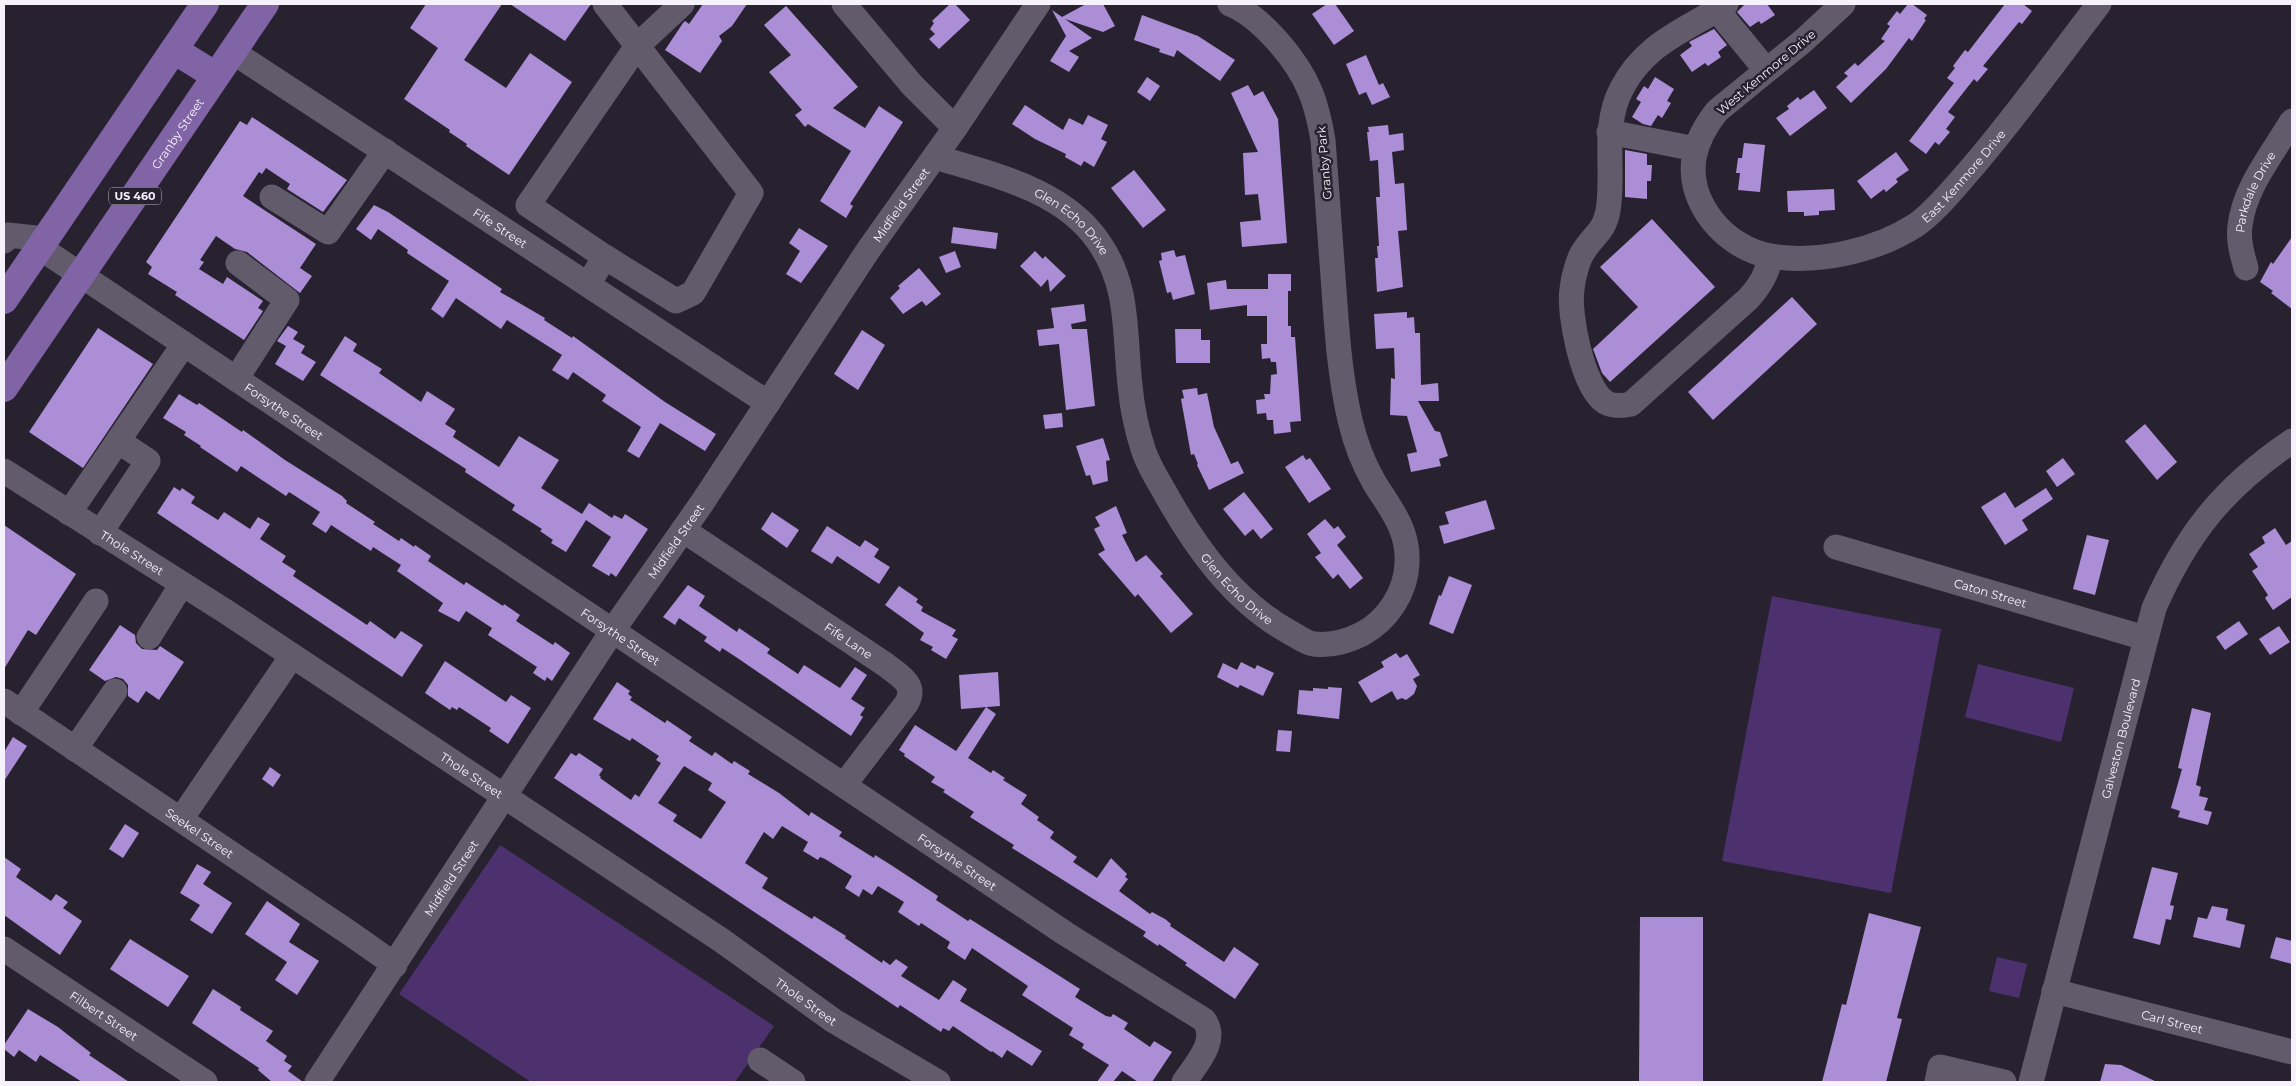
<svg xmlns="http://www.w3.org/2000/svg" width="2296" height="1086" font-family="Montserrat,sans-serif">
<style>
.green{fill:#4d316e}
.building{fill:#ac8ed6;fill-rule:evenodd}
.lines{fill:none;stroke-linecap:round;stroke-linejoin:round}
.minor{stroke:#615b6b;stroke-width:25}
.major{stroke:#8164a6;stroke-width:28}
.labels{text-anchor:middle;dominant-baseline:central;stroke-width:5;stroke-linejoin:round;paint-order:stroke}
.shield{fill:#282230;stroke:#b8b4bf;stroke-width:1}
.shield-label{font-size:11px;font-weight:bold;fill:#f6f2fc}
.street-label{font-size:12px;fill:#f6f2fc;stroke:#282230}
</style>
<rect width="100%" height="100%" fill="#282230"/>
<g class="green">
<polygon points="1772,596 1941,629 1891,893 1722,861"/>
<polygon points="1978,664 2074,688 2061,742 1965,717"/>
<polygon points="500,845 774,1026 735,1082 531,1082 399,994"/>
<polygon points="1997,957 2027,964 2019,998 1989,991"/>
</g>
<g class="building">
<polygon points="426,4 502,4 464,60 506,88 530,53 572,82 509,175 466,146 467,144 449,132 450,130 404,99 438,48 410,28"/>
<polygon points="510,4 591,4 565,41"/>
<polygon points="703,4 747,4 732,26 719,36 722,41 700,73 665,50 683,23 685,21 689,24"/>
<polygon points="950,4 955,4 970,20 939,49 929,39 935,34 930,29 934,23 932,21"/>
<polygon points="1086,4 1103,4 1115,26 1103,32 1065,19 1092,38 1069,51 1079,57 1069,72 1050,61 1066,36 1052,10 1062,17"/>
<polygon points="1327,4 1335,4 1354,31 1334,45 1312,14"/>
<polygon points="1745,4 1767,4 1775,15 1761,24 1759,21 1750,27 1737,12"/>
<polygon points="1908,4 1912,4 1927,15 1924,19 1926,20 1912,41 1909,38 1886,69 1851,103 1836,87 1848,76 1844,73 1855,63 1858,66 1885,41 1881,39 1890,26 1887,24 1897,11 1900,14"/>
<polygon points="2005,4 2023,4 2032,11 2022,24 2019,22 1983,66 1988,69 1977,82 1974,79 1948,112 1955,117 1946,129 1950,132 1939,145 1935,142 1926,154 1909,141 1954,83 1947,78 1955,68 1953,66 1965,50 1968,52"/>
<polygon points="786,6 858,87 833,108 865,128 879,106 903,122 850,204 853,206 846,218 820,201 851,151 808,124 805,127 795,115 802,110 769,72 791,55 764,25"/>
<polygon points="1142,15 1198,36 1235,60 1220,81 1177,50 1174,57 1159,52 1160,49 1134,40"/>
<polygon points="1714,29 1727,45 1718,52 1721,57 1708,66 1705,63 1692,72 1680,55 1692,46 1689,42"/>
<polygon points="1366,55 1379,85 1383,83 1390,97 1372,105 1366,92 1359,95 1346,64"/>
<polygon points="1147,77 1160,86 1150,101 1137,92"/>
<polygon points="1655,77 1674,89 1667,101 1671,103 1662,118 1658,115 1651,126 1643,124 1632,117 1641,102 1636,99 1644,86 1648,89"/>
<polygon points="1248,85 1254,96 1263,91 1278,119 1287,243 1242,247 1240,222 1261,220 1258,194 1245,195 1243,153 1258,152 1231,93"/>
<polygon points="1814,90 1827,108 1790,136 1776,118 1789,109 1787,106 1798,97 1800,100"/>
<polygon points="1025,105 1063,130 1069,118 1083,125 1088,115 1108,125 1101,139 1107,142 1094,167 1084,161 1081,166 1065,157 1066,154 1035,139 1012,124"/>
<polygon points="252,117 347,180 323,212 287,189 290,184 266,168 262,174 259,172 243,196 316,244 300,268 312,276 300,293 247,252 235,249 216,236 200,260 204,262 199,269 223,284 227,277 263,301 258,308 263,311 244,340 175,295 177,292 148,274 152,267 146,262 240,121 247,125"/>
<polygon points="1388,125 1389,135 1403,133 1404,150 1392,152 1395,184 1404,183 1407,230 1398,231 1403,287 1377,292 1375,258 1378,258 1377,246 1379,246 1376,197 1380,197 1378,160 1370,161 1367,132 1369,132 1368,127"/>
<polygon points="1744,143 1765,145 1760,192 1738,190 1740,173 1736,173 1738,158 1742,158"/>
<polygon points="1625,150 1647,154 1647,165 1652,165 1651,181 1647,181 1647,199 1625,197"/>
<polygon points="1896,152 1909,170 1896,179 1898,182 1886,192 1884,189 1871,199 1857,181"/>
<polygon points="1134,170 1166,210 1143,228 1111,188"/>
<polygon points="1834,189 1835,210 1819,211 1819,215 1804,216 1804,212 1788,212 1787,191"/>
<polygon points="374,205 388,212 502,289 500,292 545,318 544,320 572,338 573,336 665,402 716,434 705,451 660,423 639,458 627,451 641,427 602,401 606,395 573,372 568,380 552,370 562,355 507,320 501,329 456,298 443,318 431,309 449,281 407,253 408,250 378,229 371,240 356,229"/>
<polygon points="1652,219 1715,287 1610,382 1602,373 1593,349 1638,307 1600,267"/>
<polygon points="953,227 998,233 996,249 951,243"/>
<polygon points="799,228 828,246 801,283 786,274 800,251 789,243"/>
<polygon points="2292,237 2292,309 2271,293 2273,291 2260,282 2271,262 2273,264"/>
<polygon points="1174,250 1176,257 1185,255 1195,294 1173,300 1171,292 1167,293 1159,261 1162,260 1161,253"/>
<polygon points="955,251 961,267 946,273 939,257"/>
<polygon points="1035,251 1043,259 1045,256 1066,276 1050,292 1048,279 1041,287 1020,266"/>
<polygon points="919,268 941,294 926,306 922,301 903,314 890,298 900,288 898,286"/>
<polygon points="1268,274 1291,274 1291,291 1288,291 1288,326 1291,326 1291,337 1295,337 1301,421 1290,422 1291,432 1274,434 1273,420 1267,420 1266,413 1257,414 1256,400 1265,399 1264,394 1270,394 1271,375 1277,374 1276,362 1271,362 1270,358 1262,359 1261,344 1267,344 1267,316 1247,316 1247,305 1210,310 1207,283 1226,280 1227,289 1268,289"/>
<polygon points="1792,297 1817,324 1713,420 1688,392"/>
<polygon points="1084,304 1086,321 1071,324 1072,329 1087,329 1095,406 1066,410 1059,344 1039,346 1037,330 1054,328 1051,308"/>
<polygon points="1407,312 1407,318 1414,317 1415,333 1420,333 1421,385 1438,383 1439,401 1418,401 1435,431 1440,432 1448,456 1439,459 1441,466 1411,472 1407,454 1417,452 1407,416 1390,415 1391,378 1395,379 1394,348 1376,349 1374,314"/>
<polygon points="288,326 298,332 293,339 305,346 301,353 316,362 303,381 275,364 286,346 277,341"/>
<polygon points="98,328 153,364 83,468 29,432"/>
<polygon points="1175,329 1201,329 1201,340 1210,340 1210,363 1176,363"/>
<polygon points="862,330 885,345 858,390 834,374"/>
<polygon points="345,336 357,344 353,351 382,369 379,373 421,402 427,391 455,409 445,424 456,431 453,437 499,467 519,436 559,460 541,488 582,514 589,503 612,518 614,515 622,519 625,514 648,529 616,577 611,573 609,576 592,566 611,537 586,520 566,552 551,543 553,540 540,531 542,529 512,510 515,505 465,472 466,469 320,375"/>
<polygon points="1197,388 1198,395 1207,393 1214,427 1231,464 1238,461 1244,473 1209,490 1197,465 1198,464 1194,454 1191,455 1181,399 1184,398 1182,390"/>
<polygon points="179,394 197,405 199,403 242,432 243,430 285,460 342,496 347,501 346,503 375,522 373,524 399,541 401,538 414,547 415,545 431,556 428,561 464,585 466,582 503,606 504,604 520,615 516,621 553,645 555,642 570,653 552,681 547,677 545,681 533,673 537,667 488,635 492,628 466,611 459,622 438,611 443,603 397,571 401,565 373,547 371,551 331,525 326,533 312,524 320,512 289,492 286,496 241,466 237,472 200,447 201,446 184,435 186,432 163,418"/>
<polygon points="1062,413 1063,427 1045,429 1043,415"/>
<polygon points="2145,424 2177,462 2157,480 2125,441"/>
<polygon points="1103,438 1110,460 1106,461 1108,481 1093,485 1090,475 1086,476 1076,446"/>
<polygon points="1303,455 1306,460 1310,458 1331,489 1309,503 1285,467"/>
<polygon points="2063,458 2075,474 2057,487 2046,471"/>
<polygon points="174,487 180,491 182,488 195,497 191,503 218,520 224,512 250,529 258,517 270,524 260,539 286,556 282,562 296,571 293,576 367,625 370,621 395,639 401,631 423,645 402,677 157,513"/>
<polygon points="2046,488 2053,499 2022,520 2028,530 2005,545 1981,507 2005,492 2015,508"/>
<polygon points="1244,492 1273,529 1261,539 1253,529 1245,536 1223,509"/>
<polygon points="1486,500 1495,529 1444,544 1439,526 1449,524 1445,512"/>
<polygon points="1116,506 1127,533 1122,535 1136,562 1146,555 1163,574 1160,576 1193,614 1171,633 1138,594 1135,597 1098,554 1105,550 1094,529 1100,526 1095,517"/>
<polygon points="772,512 799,530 787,548 761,529"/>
<polygon points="1325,519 1334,529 1338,526 1346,537 1337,545 1363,578 1350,589 1338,574 1333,579 1315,557 1321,553 1307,534"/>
<polygon points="4,525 76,574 36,635 28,630 4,669"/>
<polygon points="827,526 860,547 865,540 879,549 874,557 890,567 879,584 837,556 832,564 811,551"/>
<polygon points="2275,528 2286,545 2292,541 2292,597 2273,610 2265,598 2268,595 2252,571 2258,567 2249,554 2265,543 2262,537"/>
<polygon points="2087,535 2109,540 2095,595 2073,589"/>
<polygon points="1449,576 1472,585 1453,634 1429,624 1439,595 1441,596"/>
<polygon points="688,585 705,596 699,606 737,632 739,628 770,649 767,653 798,674 804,665 840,688 855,667 867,675 851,699 865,708 860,715 863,717 851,736 736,657 722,648 720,652 704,641 707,637 679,618 675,625 663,617"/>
<polygon points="899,586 918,599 916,602 923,607 921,611 956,630 952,636 958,639 946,659 931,650 933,647 920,640 924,633 885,605"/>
<polygon points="2239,621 2248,634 2225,650 2216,637"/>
<polygon points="120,625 135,635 136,643 142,649 157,650 160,646 184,662 159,700 146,691 138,703 128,696 128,685 123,679 116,677 105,681 89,670"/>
<polygon points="2279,626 2290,642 2270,655 2259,639"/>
<polygon points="1396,653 1400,658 1407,654 1420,675 1413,679 1417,686 1414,694 1406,700 1402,698 1397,700 1392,691 1371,703 1358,682 1384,667 1381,662"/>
<polygon points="445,661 506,702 511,695 531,708 508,744 489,731 491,728 459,707 457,710 452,707 450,710 425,693"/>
<polygon points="1241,662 1255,669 1257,665 1274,673 1263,696 1240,685 1238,688 1217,677 1223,663 1237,670"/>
<polygon points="998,672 1000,706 961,709 959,675"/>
<path d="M617,682L630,691L628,694L632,697L630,700L665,723L667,720L692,737L689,741L712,756L715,752L732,764L734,761L750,771L748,774L779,793L809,816L811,812L842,832L839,836L874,858L875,855L891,865L938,896L936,900L968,921L970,919L1080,989L1075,997L1106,1016L1111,1017L1113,1014L1128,1023L1124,1029L1150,1047L1154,1041L1172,1052L1152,1082H1138L1122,1071L1113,1082H1097L1109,1065L1082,1048L1084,1044L1069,1035L1073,1028L1022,995L1028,986L972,948L965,960L947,948L950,942L921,923L919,926L898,912L904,902L878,886L872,895L863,889L859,897L845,888L852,876L825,859L820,857L818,860L803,851L808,842L782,826L773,839L764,832L745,863L768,878L762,888L812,919L814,916L846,936L845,938L882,963L883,960L890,965L896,959L908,967L901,976L939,1000L953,980L967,989L960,1001L1042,1051L1032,1066L1007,1050L1002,1058L992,1051L991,1052L953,1026L949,1031L943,1028L941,1032L900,1005L898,1008L554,778L571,753L576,756L579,753L603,769L599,775L601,777L600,778L631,800L635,794L639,797L661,763L656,760L659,756L632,738L630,741L593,719ZM684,766L712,783L708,790L726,802L701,839L673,821L677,815L658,803Z"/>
<polygon points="1328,687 1342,688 1339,719 1297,714 1299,690 1313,691 1313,688 1328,689"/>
<polygon points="986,707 996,714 968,758 991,773 993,770 1005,778 1003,780 1027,795 1021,804 1039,817 1037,820 1054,832 1050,838 1077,857 1073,862 1097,878 1111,858 1127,874 1125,877 1128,879 1119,891 1150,914 1152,912 1165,919 1171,924 1170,926 1224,962 1234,947 1259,964 1235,999 1185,965 1187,963 1159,944 1158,946 1143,936 1146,932 1012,848 1014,845 970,817 974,812 943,792 945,790 931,782 935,777 904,756 905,754 899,750 915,725 956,751"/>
<polygon points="2192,708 2211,713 2196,785 2201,787 2199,796 2208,798 2204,810 2212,812 2208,825 2178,817 2180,811 2171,808 2182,769 2178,768"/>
<polygon points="1278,730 1292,731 1290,752 1276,751"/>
<polygon points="13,737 27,746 4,781 4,752"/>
<polygon points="270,767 281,775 273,787 262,779"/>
<polygon points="125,824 139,833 123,858 109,849"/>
<polygon points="4,857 21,869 16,877 51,901 56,894 68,902 63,908 82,921 60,955 4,915"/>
<polygon points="197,864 211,872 203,884 232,903 212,934 190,920 200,905 180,893"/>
<polygon points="2152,867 2178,873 2170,905 2174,906 2171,920 2166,919 2160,945 2133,938"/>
<polygon points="267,901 300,924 289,942 319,961 297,995 275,980 287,962 245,934"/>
<polygon points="2212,906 2228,909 2226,920 2245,925 2240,948 2193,937 2198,917 2207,919"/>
<polygon points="1869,913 1921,927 1897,1018 1902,1019 1886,1082 1822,1082 1842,1004 1846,1005"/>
<polygon points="1640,917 1703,917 1703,1082 1639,1082"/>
<polygon points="2276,937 2292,941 2292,964 2270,958"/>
<polygon points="130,939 189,976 168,1007 110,969"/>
<polygon points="213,989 241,1007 240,1010 273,1031 266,1041 287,1056 284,1061 292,1066 288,1071 303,1082 272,1082 258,1070 259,1068 192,1023"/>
<polygon points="28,1009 58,1027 91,1053 89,1055 129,1082 82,1082 40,1055 36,1062 19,1050 14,1057 4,1049 4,1045"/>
<polygon points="2105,1064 2121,1065 2157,1082 2100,1082"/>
</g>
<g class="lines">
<g class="minor">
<polyline points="844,4 912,85 955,128"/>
<path d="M1726,4C1687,30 1646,42 1622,88C1601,127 1615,170 1608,211C1604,231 1595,234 1585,249C1578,258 1573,278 1572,289C1568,314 1583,388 1605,402C1613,407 1622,406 1631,404L1748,299C1760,286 1767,274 1771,256"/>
<path id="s1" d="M1843,4L1803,41L1717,111C1706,125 1697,140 1694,158C1687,204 1726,248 1770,256C1817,264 1876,251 1916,225C1933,214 1955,187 1969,171C2015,118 2056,60 2099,4"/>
<polyline points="1717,10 1766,70"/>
<path id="s2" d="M233,52L768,403"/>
<polyline points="1609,132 1696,149"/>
<path id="s3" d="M935,157C991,174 1062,189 1098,241C1130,286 1124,333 1130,385C1132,408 1137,431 1144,452C1149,466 1157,479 1164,491C1195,547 1234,602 1291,633C1299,637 1306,643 1314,644C1330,646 1348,641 1362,634C1388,620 1406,592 1407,563C1409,531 1391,509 1375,484C1364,465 1355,442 1350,420C1340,377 1337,333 1334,290C1330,240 1327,190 1323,140C1320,123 1317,107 1310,91C1298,61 1261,16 1230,4"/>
<polyline points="272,197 328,232 385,151"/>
<polyline points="4,241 8,235 45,239"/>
<path id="s4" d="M39,247L1066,934L1204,1020C1219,1041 1196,1064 1184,1082"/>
<polyline points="605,257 528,205 637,46 682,4"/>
<path id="s5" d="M2246,268C2242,254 2238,240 2240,226C2244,188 2273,153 2292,121"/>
<polyline points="588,284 605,257 676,301 693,293 751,193 605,4"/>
<polyline points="236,379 287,300 238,263"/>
<path id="s6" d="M4,471L225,611L721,940L834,1021L938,1082"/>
<polyline points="69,513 184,344"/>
<path id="s7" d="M683,530L886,665C900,676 918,685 906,704L844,785"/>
<polyline points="100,533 148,461 118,441"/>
<path id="s8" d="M1836,547L2145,638"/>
<polyline points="149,637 182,584"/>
<path id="s9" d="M4,701L351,934L395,965"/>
<polyline points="21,713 96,601"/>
<polyline points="75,749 115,691"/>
<polyline points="181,819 292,656"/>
<path id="s10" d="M4,949L205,1082"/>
<path id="s11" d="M2054,991L2292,1052"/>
<polyline points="760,1060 793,1082"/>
<path id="s12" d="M317,1082L613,630L702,503L869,249L955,128L1038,4"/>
<polyline points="1937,1082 1940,1067 2004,1082"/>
<path id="s13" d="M2031,1082L2154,608C2187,533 2224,487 2292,441"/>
</g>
<g class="major">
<polyline points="174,50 216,76"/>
<polyline points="4,300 205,4"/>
<path id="s14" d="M4,388L265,4"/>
</g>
</g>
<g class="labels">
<rect class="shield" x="109" y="187.5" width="52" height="17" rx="4"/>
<g class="shield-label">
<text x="135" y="196">US 460</text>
</g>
<g class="street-label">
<text transform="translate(1766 72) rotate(-40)">West Kenmore Drive</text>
<text stroke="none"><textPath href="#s14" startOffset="308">Granby Street</textPath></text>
<text transform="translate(1324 163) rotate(-95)">Granby Park</text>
<text stroke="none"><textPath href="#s1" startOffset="575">East Kenmore Drive</textPath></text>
<text stroke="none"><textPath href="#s5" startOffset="80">Parkdale Drive</textPath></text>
<text stroke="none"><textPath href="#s12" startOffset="1054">Midfield Street</textPath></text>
<text stroke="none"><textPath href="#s3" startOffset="154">Glen Echo Drive</textPath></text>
<text stroke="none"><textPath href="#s2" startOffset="320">Fife Street</textPath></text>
<text stroke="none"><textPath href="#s4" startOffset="295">Forsythe Street</textPath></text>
<text stroke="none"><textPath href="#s12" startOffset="649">Midfield Street</textPath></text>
<text stroke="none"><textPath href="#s6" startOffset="152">Thole Street</textPath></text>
<text stroke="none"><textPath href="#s3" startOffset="572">Glen Echo Drive</textPath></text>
<text stroke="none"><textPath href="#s8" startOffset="161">Caton Street</textPath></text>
<text stroke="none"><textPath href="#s4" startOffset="700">Forsythe Street</textPath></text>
<text stroke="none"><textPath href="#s7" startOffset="199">Fife Lane</textPath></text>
<text stroke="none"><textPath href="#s13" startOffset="355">Galveston Boulevard</textPath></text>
<text stroke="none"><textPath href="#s6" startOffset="558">Thole Street</textPath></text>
<text stroke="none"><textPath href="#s9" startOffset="236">Seekel Street</textPath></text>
<text stroke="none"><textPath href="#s4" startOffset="1105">Forsythe Street</textPath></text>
<text stroke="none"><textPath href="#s12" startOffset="244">Midfield Street</textPath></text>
<text stroke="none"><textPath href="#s6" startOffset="962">Thole Street</textPath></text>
<text stroke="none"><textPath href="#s10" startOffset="120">Filbert Street</textPath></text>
<text stroke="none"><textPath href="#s11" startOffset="122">Carl Street</textPath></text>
</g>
</g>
<rect width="2296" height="1086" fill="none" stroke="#f6f2fc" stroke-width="10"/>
</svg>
